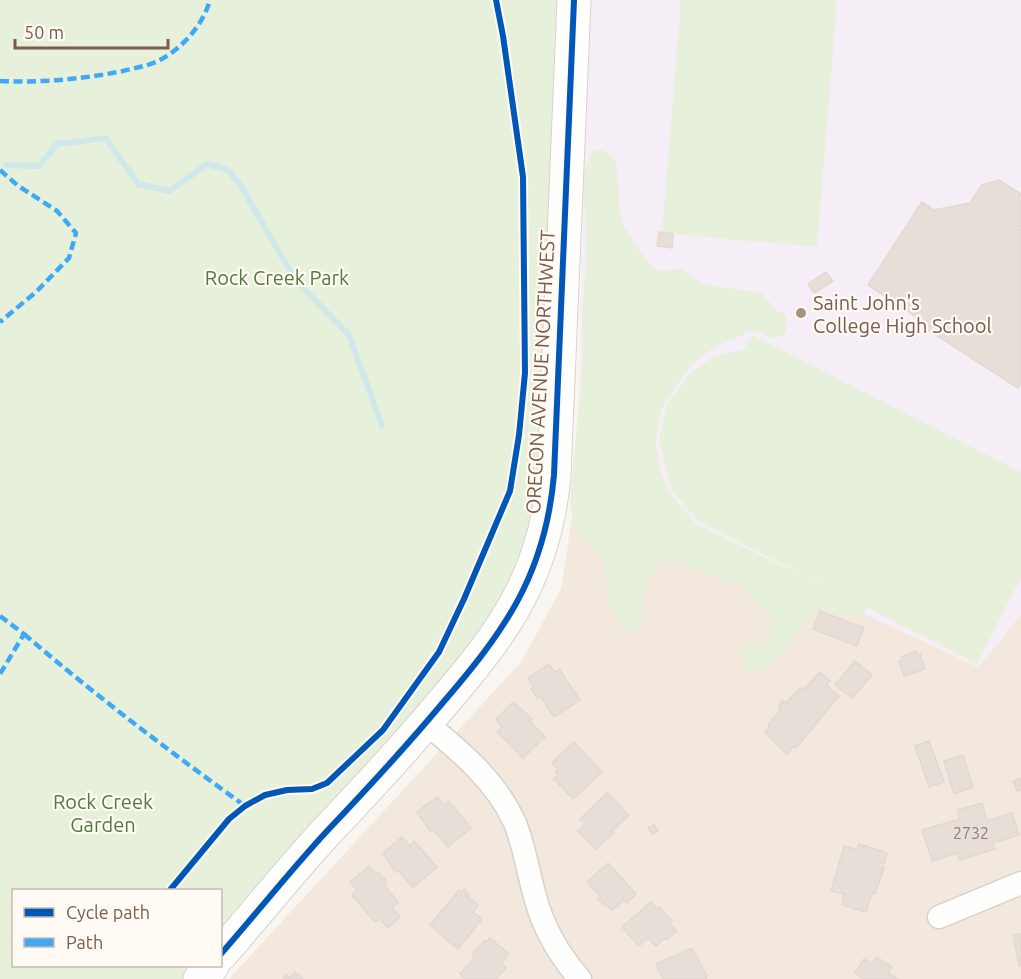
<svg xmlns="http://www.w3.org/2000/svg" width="1021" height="979" font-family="Ubuntu,sans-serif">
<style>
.residential{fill:#f2e8de}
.education{fill:#f6eef6}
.green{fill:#e7f0db}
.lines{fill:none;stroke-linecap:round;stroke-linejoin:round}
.stream{stroke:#d0e8ea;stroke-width:6}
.building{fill:#e6ded7;stroke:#e2d8d2;stroke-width:1.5}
.street-casing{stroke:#d7d1cb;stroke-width:25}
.secondary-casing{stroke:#d9d2cb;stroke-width:35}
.street{stroke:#fefefd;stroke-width:22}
.secondary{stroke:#fefefd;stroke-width:33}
.quiet{stroke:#3fa9f5;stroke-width:4.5;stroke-dasharray:9 4.5;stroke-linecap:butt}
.cycleway-casing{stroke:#fffaf3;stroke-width:10}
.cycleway{stroke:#0057b8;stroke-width:6}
.poi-dot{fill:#a69286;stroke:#fffaf3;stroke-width:2}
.labels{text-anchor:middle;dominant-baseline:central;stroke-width:4.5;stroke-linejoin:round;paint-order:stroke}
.number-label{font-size:16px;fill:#977e72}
.park-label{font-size:20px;fill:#537a41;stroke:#fffaf3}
.poi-label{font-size:20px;fill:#7a5c4d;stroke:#fffaf3;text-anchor:start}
.street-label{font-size:20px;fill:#7a5c4d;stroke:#fffaf3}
</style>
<rect width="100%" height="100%" fill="#f9f5f0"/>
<polygon class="residential" points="577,486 765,567 978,667 1021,614 1021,979 229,979 522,661 561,589"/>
<polygon class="education" points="590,0 1021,0 1021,614 978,667 765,567 577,486 584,140"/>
<g class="green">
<polygon points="0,0 566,0 551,429 522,574 414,719 350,781 314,828 221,940 220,890 14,890 14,966 199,966 187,979 0,979"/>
<polygon points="681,0 837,0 817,247 662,233"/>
<path d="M598,149C629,154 613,201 623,224C630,240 645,256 656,271L681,269L702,284L762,293L776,310L786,315L787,333L772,339L762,332L752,331L721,344L704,354L689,368L663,405L658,424L656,444L661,473L668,490L695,523L846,597L699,521L672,491L659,440L667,404L689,375L712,357L744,349L752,335L1021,472V577L977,664L868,608L855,619L817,609L777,657L763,669L747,672L739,647L761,644L775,623L743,587L677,563C641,558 647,603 640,626L634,631H626C604,614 611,586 603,563C599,553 592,549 585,542C573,531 571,514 570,499L582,371V319L586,261L584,172L592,151Z"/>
</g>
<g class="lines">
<polyline class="stream" points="6,165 39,166 57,144 106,138 138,184 169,191 207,164 228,170 241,186 296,281 349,335 382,426"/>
</g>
<g class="building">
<polygon points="999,180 1021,194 1019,199 1021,201 1021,226 1019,229 1021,230 1021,383 1018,388 919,324 921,320 868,285 922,202 934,210 970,203 982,185"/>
<polygon points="659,232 673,234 672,248 657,246"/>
<polygon points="826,272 833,281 814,293 808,284"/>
<polygon points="820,611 864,628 857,646 813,629"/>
<polygon points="916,651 917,655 920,654 925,669 904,676 899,661 902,660 901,657"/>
<polygon points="855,661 872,675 852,698 835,685"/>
<polygon points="549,664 555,672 559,669 580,700 554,717 541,697 538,699 531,689 534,687 528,678"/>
<polygon points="820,672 830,681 826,685 839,696 796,748 794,746 787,754 765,733 770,726 768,725 780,710 779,705 782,701 787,702 800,688 803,690"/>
<polygon points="513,702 532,719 530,721 545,737 523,758 497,732 502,727 496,719"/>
<polygon points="929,741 944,782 929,787 915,746"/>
<polygon points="574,742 602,772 573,799 554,779 558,775 555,772 558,769 552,763"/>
<polygon points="963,755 973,787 954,794 944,761"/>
<polygon points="1021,778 1021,790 1017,791 1013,781"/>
<polygon points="607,793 629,815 612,831 614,833 596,849 578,831 585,824 580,819"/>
<polygon points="437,797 444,805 449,801 471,828 448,847 433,829 430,831 417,812"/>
<polygon points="982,803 987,821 1012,813 1019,835 993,843 995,849 959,860 957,853 932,861 922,830 960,819 957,810"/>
<polygon points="654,825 658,831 652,834 648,828"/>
<polygon points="402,837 410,846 414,841 437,867 413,888 398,870 395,872 383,853"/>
<polygon points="859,844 887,853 884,864 880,863 879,866 884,868 875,894 872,893 866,912 842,905 844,894 831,891 844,846 857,850"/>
<polygon points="608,863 636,894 627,903 624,900 613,910 605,905 605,902 603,904 598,899 601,897 587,882"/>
<polygon points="369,866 376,874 378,872 387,882 384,885 398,902 392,907 400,917 388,928 380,919 375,922 352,895 357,890 350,882"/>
<polygon points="464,889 469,894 467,896 478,905 473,912 482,919 458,949 430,925 459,890 461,892"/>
<polygon points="651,902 657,909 659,907 672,921 669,923 676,931 667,940 665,938 656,946 648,938 639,946 622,927"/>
<polygon points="1021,934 1021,965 1019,965 1013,935"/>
<polygon points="490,938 509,954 501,963 506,968 496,979 466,979 460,974 475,957 472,954 484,941 486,942"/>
<polygon points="692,948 707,976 706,979 663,979 656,964"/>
<polygon points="876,957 892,967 888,973 898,979 864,979 855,973 864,959 872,964"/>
<polygon points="295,972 303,979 283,979 286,975 290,978"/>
</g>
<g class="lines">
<g class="street-casing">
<g id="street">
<path d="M426,723C460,751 496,781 514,821C525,846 528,874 536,900C544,929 560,956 580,979"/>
<polyline points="939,917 1021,883"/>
</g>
</g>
<g class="secondary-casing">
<g id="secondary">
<path d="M220,955C256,914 290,871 327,831C366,790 404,749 440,706C504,632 545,576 554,475L574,0"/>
<polyline points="200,979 212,966"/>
</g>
</g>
<use href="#street" class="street"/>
<use href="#secondary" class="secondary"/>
<g class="quiet">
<path d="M0,81C41,83 83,79 123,71C135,68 147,66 158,61C182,49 203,25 210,0"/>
<polyline points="0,170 17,185 57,211 76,233 69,258 36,292 0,322"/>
<polyline points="0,616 24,634 0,674"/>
<path d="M24,634C95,695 169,751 245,806"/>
</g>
<g class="cycleway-casing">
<g id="cycleway">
<polyline points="170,890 229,819 245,806 265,795 287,790 312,789 327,783 383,730 439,652 464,599 510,491 519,435 525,373 523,177 503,36 496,0"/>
<path d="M220,955C256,914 290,871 327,831C366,790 404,749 440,706C504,632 545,576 554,475L574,0"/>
</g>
</g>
<use href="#cycleway" class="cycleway"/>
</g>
<circle class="poi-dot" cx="801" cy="313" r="6"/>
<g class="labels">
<g class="number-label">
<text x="971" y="833">2732</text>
</g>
<g class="park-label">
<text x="277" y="277">Rock Creek Park</text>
<text x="103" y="801">Rock Creek<tspan x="103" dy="23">Garden</tspan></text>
</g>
<g class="poi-label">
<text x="813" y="302">Saint John's<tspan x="813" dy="23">College High School</tspan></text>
</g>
<g class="street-label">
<text transform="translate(540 372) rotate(-87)">OREGON AVENUE NORTHWEST</text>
</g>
</g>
<rect x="12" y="889" width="210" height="78" fill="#fffaf3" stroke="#cabbb1" stroke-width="1.5"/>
<rect x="24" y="908" width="30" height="9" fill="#0057b8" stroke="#cabbb1" stroke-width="1.5"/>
<text x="66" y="919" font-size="18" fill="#7a5c4d">Cycle path</text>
<rect x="24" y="938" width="30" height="9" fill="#3fa9f5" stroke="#cabbb1" stroke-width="1.5"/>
<text x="66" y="949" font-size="18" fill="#7a5c4d">Path</text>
<path d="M15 39v9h153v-9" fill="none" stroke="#7a5c4d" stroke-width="3"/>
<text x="24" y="39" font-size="18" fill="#7a5c4d" stroke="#fffaf3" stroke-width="4.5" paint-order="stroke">50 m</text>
</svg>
